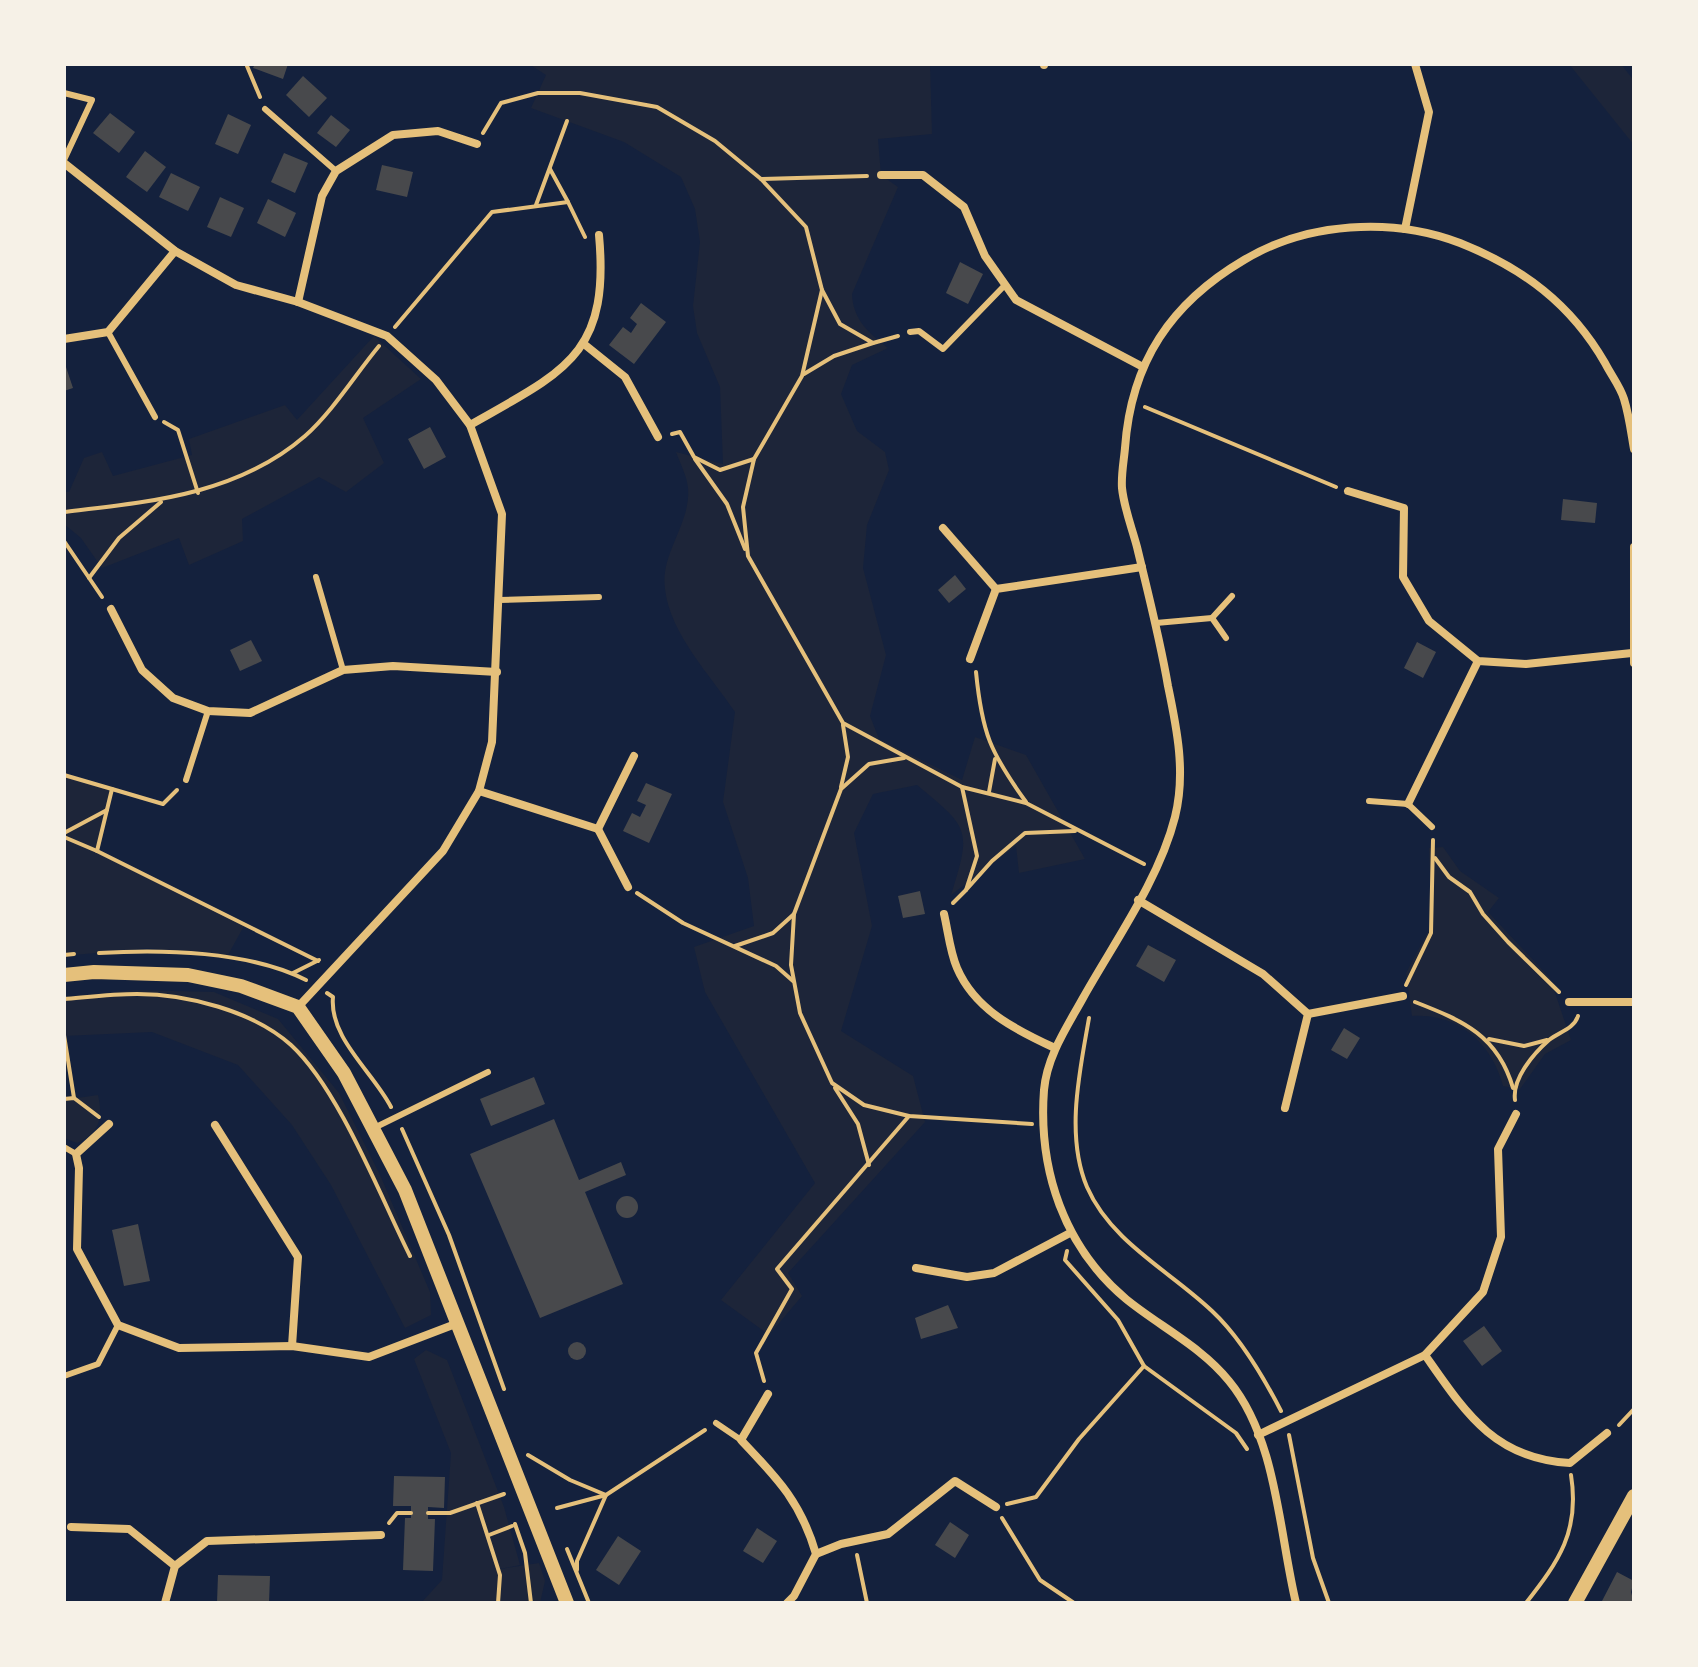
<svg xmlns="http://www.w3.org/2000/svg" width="1698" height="1667" font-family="'Sofia Sans Condensed',sans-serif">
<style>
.green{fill:#1d2539}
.building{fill:#48494c}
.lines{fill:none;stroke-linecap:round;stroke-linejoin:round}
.path{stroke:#e5c07b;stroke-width:4}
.service{stroke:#e5c07b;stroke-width:6}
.minor{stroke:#e5c07b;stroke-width:8}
.tertiary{stroke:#e5c07b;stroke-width:14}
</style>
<rect width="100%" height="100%" fill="#14213d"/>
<g class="green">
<path d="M529,64H930L932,134L878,139L881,175L898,187L852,294C853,320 869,333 888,348L852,365L841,394L857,431L885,452L889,470L867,525L863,568L886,655L870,716L879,739L962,780L975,737L1026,755L1085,859L1019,873L1016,846L951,895C972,829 969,828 917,785L873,794L854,833L872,926L841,1031L913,1076L925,1122L788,1273L802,1296L769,1335L721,1300L815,1183L705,992L694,947L754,926L748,878L723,802L735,712C711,676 670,634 665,589C660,553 691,524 688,488C687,476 680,463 676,452L723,464L720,387L697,333L693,306L700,242L695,209L681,177L624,142L531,108L546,75Z"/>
<polygon points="1569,64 1621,64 1634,81 1634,145"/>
<polygon points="374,336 421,379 363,418 384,463 346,492 319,477 242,519 243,541 189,565 179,538 102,568 81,538 64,524 64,492 69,492 84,458 102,452 113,476 192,455 189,439 285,405 297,420"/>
<polygon points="64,776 114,787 99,852 245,924 228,955 147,948 64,956"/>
<path d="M1443,847L1460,871L1499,898L1488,912L1550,978L1571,1040L1545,1054L1520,1089L1503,1086C1492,1043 1458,1013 1412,1016L1406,973L1432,924L1429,848Z"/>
<polygon points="134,990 214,992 278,1019 339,1093 380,1175 430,1292 431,1315 405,1328 331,1185 292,1125 238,1065 152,1032 64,1036 64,997"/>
<path d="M98,1095C103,1117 100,1133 77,1143L64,1138V1100Z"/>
<polygon points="426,1350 447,1360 504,1507 520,1565 500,1569 539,1563 545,1581 540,1603 421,1603 442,1580 451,1453 414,1359"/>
</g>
<g class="building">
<polygon points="255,64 288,64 283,79 253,68"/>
<polygon points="303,76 327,98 309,117 286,95"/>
<polygon points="110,113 135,132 119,153 93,133"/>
<polygon points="228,114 251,125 238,154 215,144"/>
<polygon points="331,115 350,130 336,147 317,133"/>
<polygon points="145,151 166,167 147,192 126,177"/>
<polygon points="284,153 308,163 295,193 271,182"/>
<polygon points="382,165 413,172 407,197 376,190"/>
<polygon points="171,173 200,187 188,211 159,197"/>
<polygon points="220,197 244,208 231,237 207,227"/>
<polygon points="268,199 296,213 285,237 257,223"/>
<polygon points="960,262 983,274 968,304 946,293"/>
<polygon points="641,303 666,322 634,364 609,345 623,327 631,333 637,324 630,318"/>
<polygon points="64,361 73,388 64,391"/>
<polygon points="430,427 446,457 424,469 408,439"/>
<polygon points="1563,499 1597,503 1595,523 1561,520"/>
<polygon points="955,575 966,589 949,603 938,590"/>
<polygon points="251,640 262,661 240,671 230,650"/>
<polygon points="1417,642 1436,652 1423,678 1404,668"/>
<polygon points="646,783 672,794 649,843 623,831 632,813 640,817 646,805 637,801"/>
<polygon points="920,891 925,914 903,918 898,896"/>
<polygon points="1148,945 1176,960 1164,982 1136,966"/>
<polygon points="1344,1028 1360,1038 1347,1059 1331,1050"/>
<polygon points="534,1077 545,1104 491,1126 480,1099"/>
<polygon points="554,1119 579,1180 621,1162 626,1175 585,1192 623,1284 540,1318 470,1154"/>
<circle cx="627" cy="1207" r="11"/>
<polygon points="138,1224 150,1281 124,1286 112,1230"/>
<polygon points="948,1305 958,1328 921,1339 915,1318"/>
<polygon points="1484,1326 1502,1351 1482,1366 1463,1341"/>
<circle cx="577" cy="1351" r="9"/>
<polygon points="394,1476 445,1477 444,1508 428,1507 428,1519 435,1519 433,1571 403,1570 405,1518 411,1518 411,1506 393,1506"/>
<polygon points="950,1522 969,1535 955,1558 935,1545"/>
<polygon points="757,1528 777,1541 763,1563 743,1551"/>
<polygon points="618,1536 641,1551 619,1585 596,1570"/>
<polygon points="1617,1572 1634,1581 1631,1592 1634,1603 1602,1601"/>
<polygon points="218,1575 270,1576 269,1603 217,1603"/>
</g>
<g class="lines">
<g class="path">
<polyline points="247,66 260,97"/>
<polyline points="483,133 501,103 538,93 580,93 657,107 715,141 761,179 806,227 822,290 840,324 873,343 834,356 804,374"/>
<polyline points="550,169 568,202"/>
<polyline points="761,179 867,176"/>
<polyline points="536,205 567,121"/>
<polyline points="822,290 802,376 754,459 743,507 748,556 843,723 962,787 1026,803 1144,864"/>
<polyline points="395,327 492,212 568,202 585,237"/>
<polyline points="873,343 898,336"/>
<polyline points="1145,407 1336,487"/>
<polyline points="164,422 178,430 198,493"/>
<polyline points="672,434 680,432 694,457 720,470 754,459"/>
<polyline points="695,459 727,504 745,549"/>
<path d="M64,512C149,502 237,495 305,436C333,411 355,375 379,346"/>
<polyline points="64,541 102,597"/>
<polyline points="89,578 119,538 161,502"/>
<path d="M976,672C982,733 990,752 1026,802"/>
<polyline points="904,758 869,764 841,789 794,914 791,965 800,1013 832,1083 864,1105 909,1116 1032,1124"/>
<polyline points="64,775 112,789 97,851 318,961"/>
<polyline points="841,787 848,757 843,725"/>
<polyline points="962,787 977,856 966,890 992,861 1025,833 1075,831"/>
<polyline points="112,789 163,804 177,790"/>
<polyline points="989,792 995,759"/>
<polyline points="64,833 107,810"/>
<polyline points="64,837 97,851"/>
<polyline points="1435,858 1449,877 1470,892 1483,914 1508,942 1559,992"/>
<polyline points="637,893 683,923 776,966 793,981"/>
<polyline points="953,903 966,890"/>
<polyline points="735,946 773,933 794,914"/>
<path d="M99,953C162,949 249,951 306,980"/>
<polyline points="64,955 74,954"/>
<polyline points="293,973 319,960"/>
<polyline points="1406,985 1431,933 1433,840"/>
<path d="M327,993L333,997C329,1038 373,1072 391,1107"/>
<path d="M64,999C88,997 113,994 137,994C187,994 253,1011 291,1045C339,1089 380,1196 410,1256"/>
<path d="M1415,1002C1464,1021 1498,1036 1513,1088"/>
<path d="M1089,1018C1080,1070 1065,1135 1087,1187C1111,1242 1170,1271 1212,1311C1241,1338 1263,1376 1281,1411"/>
<polyline points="64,1035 74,1098"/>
<polyline points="1489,1039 1524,1046 1547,1040"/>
<polyline points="835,1088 858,1124 869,1165"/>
<polyline points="64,1099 74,1098 99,1117"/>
<path d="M1515,1100C1512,1079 1533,1054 1549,1040C1559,1032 1574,1029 1578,1016"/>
<polyline points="402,1129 449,1235 504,1389"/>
<polyline points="1067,1251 1065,1260 1118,1320 1144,1366 1236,1433 1247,1449"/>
<polyline points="764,1381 756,1353 792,1289 777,1269 909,1116"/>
<polyline points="1619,1425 1634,1409"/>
<polyline points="1289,1435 1313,1558 1329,1603"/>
<polyline points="528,1455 570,1480 606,1495 577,1561 577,1570"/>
<polyline points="477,1503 500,1575 498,1603"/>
<polyline points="1007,1504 1036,1497 1079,1439 1144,1366"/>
<polyline points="557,1508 606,1495 705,1430"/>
<polyline points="428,1513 450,1513 504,1494"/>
<polyline points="1002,1518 1040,1580 1074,1603"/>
<polyline points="389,1523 397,1513 411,1513"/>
<polyline points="515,1524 525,1553 531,1603"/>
<polyline points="489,1535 512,1526"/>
<polyline points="567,1549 589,1603"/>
<polyline points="857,1555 867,1603"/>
<path d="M1526,1603C1559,1561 1580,1531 1571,1475"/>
</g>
<g class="service">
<polyline points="64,93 92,100 64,160"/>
<polyline points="265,109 336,171"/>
<polyline points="108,332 155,417"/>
<polyline points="910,332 919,331 943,349 1005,285"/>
<polyline points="316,577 343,670"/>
<polyline points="499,600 599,597"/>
<polyline points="1156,623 1212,618"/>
<polyline points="1226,638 1212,618 1232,596"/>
<polyline points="186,780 208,711"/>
<polyline points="1369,801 1408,804 1432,827"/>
<polyline points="374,1128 488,1072"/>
<polyline points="64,1147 76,1154"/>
<polyline points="64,1376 98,1364 118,1325"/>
<polyline points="716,1423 741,1440"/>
</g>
<g class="minor">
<polyline points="1044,64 1044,65"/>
<polyline points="64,163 175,251 236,285 298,302 387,336 436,380 470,425 502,514 492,742 479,791 443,851 298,1007"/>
<polyline points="881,175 923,175 964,207 985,256 1016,300 1143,367"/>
<polyline points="1405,229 1429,112 1415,64"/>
<polyline points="298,302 322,196 336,171 393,135 438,131 477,144"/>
<polyline points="64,339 108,332 175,251"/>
<polyline points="584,344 625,377 658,437"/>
<path d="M470,425C565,371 610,355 599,235"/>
<polyline points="1348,491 1404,508 1403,577 1429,621 1478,661 1526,664 1632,653"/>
<polyline points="943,528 996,589"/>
<polyline points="1634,547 1634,663"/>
<polyline points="111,609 142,670 173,698 208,711 250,713 343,670 393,666 497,672"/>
<polyline points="970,659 996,589 1142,567"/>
<polyline points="479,791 598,829"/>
<polyline points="1408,804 1478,661"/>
<polyline points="598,829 634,756"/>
<polyline points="598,829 628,887"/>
<polyline points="1138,900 1263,974 1308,1014 1285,1108"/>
<path d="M944,914C948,931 950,952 957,968C975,1010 1016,1030 1055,1048"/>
<polyline points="1569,1002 1634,1002"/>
<polyline points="1308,1014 1403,996"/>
<polyline points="109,1124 76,1154 79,1168 77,1249 118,1325 179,1348 292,1346 369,1357 458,1323"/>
<polyline points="215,1125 298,1257 292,1346"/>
<polyline points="916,1268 967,1277 994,1273 1070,1233"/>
<polyline points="1425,1355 1483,1292 1501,1237 1498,1149 1516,1114"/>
<path d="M768,1394L741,1440C777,1478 801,1502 816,1554L794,1596L787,1603"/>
<path d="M1258,1435L1425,1355C1465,1412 1494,1459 1570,1463L1607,1433"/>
<polyline points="71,1527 129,1529 175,1566"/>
<polyline points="816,1554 841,1544 888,1534 955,1481 996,1507"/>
<polyline points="165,1603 175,1566 207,1541 381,1535"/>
<path d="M1296,1603C1279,1533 1277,1439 1229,1381C1202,1347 1159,1326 1126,1299C1064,1247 1038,1170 1044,1090C1047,1056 1067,1027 1083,998C1115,941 1159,880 1175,817C1186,773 1177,729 1168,686C1160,639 1148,593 1137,547C1132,528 1124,508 1122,488C1121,475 1124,460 1125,448C1131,362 1171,303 1244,260C1307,222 1392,217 1460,243C1523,268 1571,304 1605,363C1611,375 1620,386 1624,399C1629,415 1631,432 1634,449"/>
</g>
<g class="tertiary">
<polyline points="64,975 94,972 188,975 241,986 298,1007 344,1073 405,1190 567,1603"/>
<polyline points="1575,1603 1634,1496"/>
</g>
</g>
<rect width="1698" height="1667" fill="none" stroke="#f6f1e7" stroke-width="132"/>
</svg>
